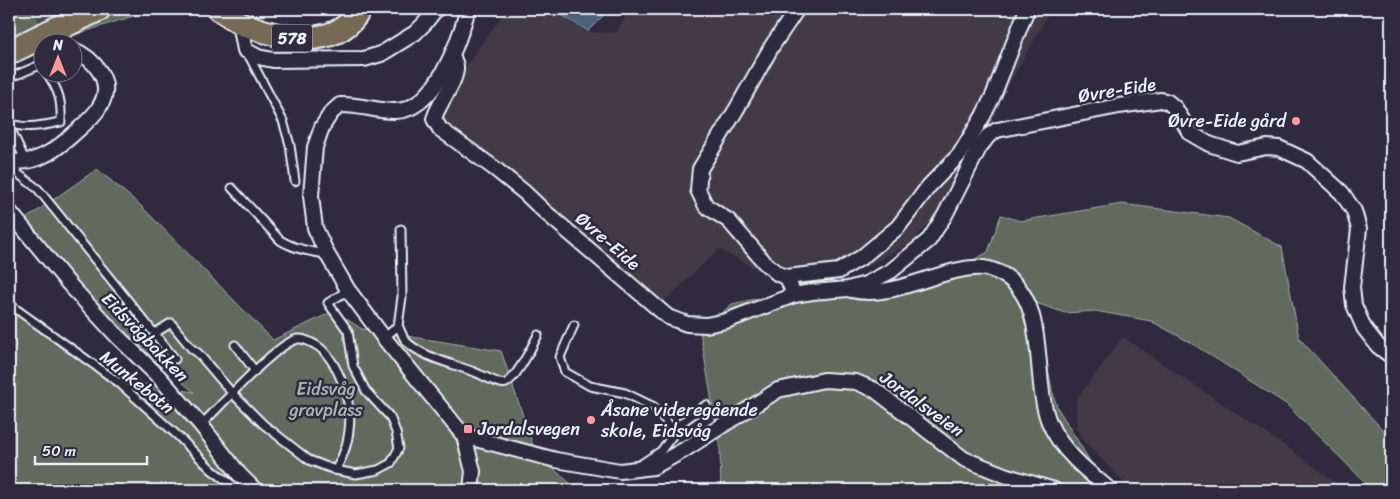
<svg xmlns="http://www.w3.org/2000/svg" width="1400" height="499" font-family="Sriracha,sans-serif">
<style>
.built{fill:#433a47}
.green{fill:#626a5d;stroke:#a5aeaa}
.water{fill:#4d6278;stroke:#8b9bab}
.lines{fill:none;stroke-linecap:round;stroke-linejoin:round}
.minor-tunnel{stroke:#4b4859;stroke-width:14;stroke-dasharray:14 7;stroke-linecap:butt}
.service-casing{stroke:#e8f1f8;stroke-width:11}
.minor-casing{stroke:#e8f1f8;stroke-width:18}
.primary-casing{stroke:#e8f1f8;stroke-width:26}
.trunk-casing{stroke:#e8f1f8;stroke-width:28}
.service{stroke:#2f2a3d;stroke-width:7}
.minor{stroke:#2f2a3d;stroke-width:14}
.primary{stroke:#756b55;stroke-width:22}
.trunk{stroke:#756b55;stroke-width:24}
.poi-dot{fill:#ff9aa2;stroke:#2f2a3d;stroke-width:2}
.labels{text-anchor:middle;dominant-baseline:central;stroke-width:5;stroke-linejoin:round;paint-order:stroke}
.shield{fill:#2f2a3d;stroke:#b0b5c0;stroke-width:1}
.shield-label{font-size:16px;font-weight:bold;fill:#e8f1f8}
.street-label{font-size:18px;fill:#e8f1f8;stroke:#2f2a3d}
.poi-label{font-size:18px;fill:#e8f1f8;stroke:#2f2a3d;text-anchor:start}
.park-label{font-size:18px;fill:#acb4b2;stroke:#2f2a3d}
</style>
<rect width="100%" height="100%" fill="#2f2a3d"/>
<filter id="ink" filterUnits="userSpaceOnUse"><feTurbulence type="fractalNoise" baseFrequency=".02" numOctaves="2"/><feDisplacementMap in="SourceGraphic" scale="10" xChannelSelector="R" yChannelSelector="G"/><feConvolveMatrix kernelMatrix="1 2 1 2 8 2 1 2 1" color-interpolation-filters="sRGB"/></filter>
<g filter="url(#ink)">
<g class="built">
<polygon points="507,9 549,9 587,32 616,33 630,9 1051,9 990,119 950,199 911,243 870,265 837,280 782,283 719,249 653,312 433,111"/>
<polygon points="1123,337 1291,450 1346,490 1131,490 1088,445 1076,429 1076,400"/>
</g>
<g class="green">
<polygon points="9,9 155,9 65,38 9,66"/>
<polygon points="97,169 140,205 273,340 334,311 362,329 501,351 536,454 578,490 9,490 9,307 67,353 80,358 87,356 144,384 194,392 150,355 17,225"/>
<polygon points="1122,204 1229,218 1282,247 1299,338 1391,439 1391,490 1373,490 1286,404 1193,344 1151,321 1095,311 1065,313 1036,303 1052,390 1057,407 1102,481 1112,490 721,490 720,449 700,331 732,304 803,289 913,283 957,269 988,252 1001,215 1020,221"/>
</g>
<polygon class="water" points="551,9 610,9 588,31"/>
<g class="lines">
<polyline class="minor-tunnel" points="40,9 55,37"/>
<g class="service-casing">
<g id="service">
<polyline points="248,54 283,121 290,145 295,181"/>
<polyline points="9,78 40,65 42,68"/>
<path d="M9,123C26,130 43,125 61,122C62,101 59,90 46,72"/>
<polyline points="9,125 25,160"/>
<polyline points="14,162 17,173 38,189 175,359"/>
<path d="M232,188L280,240C294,249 310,252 327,254"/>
<polyline points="9,304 118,382 179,437 212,470 239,490"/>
<polyline points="574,325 560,357 565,372 590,386 625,393 654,407 675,432"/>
<path d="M398,326C401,330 402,336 405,340C420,357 454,364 474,372C481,374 500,386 506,383C517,378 532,346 538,335"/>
<path d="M155,333L171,323L192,349L198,353L232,393L263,424L309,460L335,470C342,460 348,443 349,430C353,404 339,363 319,347C313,343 305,338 298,339C277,342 219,408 201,425"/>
<polyline points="384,338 398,326 402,297 401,229"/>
<polyline points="235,345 255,371"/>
<polyline points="638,466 661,451 673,435 681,423 706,405"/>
<polyline points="335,470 356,474 378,470 391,463 399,448 396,432 390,417 366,391 353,366 348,331 328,303 348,290"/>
</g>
</g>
<g class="minor-casing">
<g id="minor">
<path d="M468,9C459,41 435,113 393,111C375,111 358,104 340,105L331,113L322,127L315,147L311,196L315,228L327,254L348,290L384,338L464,436L556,460L620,471L653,467L684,450L778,390L824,380L856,382L875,390L964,459L1007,476L1054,490"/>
<polyline points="240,23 245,50 258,57 273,60 364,59 381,54 415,33 425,23 436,9"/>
<path d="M452,55C453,59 456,63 456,67C457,82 438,103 434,119L440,129L494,168L524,192L544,211L668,317L687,324L706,325L726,321L794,295L812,292L848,289L866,284L891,271L929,240L945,215L979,148L988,136L997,130L1119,106L1161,100L1168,102L1175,108L1190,133L1209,144L1237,153L1267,147L1279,148L1307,161L1342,193L1354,211L1359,229L1352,287L1354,305L1364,328L1378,346L1391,356"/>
<path d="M9,161C37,166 60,147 79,129C87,122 95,115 100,106C115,82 94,58 72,49"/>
<polyline points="9,211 69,284 116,335 160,378 201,425 239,474 255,490"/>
<polyline points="787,277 778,274 765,263 729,221 706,206 698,190 700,169 736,110 772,46 797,9"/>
<path d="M851,290C885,298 918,280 951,272C963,269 976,266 989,269C1053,286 1030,376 1049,422C1061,451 1087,471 1110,490"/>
<polyline points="794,295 787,277 839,271 862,257 898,227 929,186 960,154 983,116 993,96 1027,9"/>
<polyline points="464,436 473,471 471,490"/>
</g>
</g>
<g class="primary-casing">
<path id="primary" d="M219,9C225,13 232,18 238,22C245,26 253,27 260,30C294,41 340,46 360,9"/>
</g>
<g class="trunk-casing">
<polyline id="trunk" points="9,52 98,9"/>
</g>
<use href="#service" class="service"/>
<use href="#minor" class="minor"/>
<use href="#primary" class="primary"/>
<use href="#trunk" class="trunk"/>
</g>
</g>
<g class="poi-dot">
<circle cx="1296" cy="121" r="5"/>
<circle cx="591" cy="420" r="5"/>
<rect x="463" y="424" width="10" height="10" rx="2.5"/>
</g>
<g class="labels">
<rect class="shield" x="272" y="24.5" width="40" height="27" rx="4"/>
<g class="shield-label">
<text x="292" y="38">578</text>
</g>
<g class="street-label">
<text transform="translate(1117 90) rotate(-9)">Øvre-Eide</text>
<text transform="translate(608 241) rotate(41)">Øvre-Eide</text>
<text transform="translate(145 337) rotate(46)">Eidsvågbakken</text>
<text transform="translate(137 382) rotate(39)">Munkebotn</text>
<text transform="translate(922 404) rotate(36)">Jordalsveien</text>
</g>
<g class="poi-label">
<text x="1286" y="121" text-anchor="end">Øvre-Eide gård</text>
<text x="601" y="410">Åsane videregående<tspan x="601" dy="21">skole, Eidsvåg</tspan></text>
<text x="478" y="429">Jordalsvegen</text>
</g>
<g class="park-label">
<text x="326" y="389">Eidsvåg<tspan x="326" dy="21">gravplass</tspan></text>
</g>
</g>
<rect width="1400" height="499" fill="none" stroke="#2f2a3d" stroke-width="30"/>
<rect x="15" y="15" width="1370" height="469" fill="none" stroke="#e8f1f8" stroke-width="2" filter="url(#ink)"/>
<g transform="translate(58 58)"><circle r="24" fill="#2f2a3d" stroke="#797a88"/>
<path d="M0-4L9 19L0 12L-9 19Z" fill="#ff9aa2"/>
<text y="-8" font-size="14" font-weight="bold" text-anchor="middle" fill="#e8f1f8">N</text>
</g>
<path d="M35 456v8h112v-8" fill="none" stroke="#e8f1f8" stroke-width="2.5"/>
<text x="42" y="456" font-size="15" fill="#e8f1f8" stroke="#2f2a3d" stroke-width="4" paint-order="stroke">50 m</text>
</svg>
